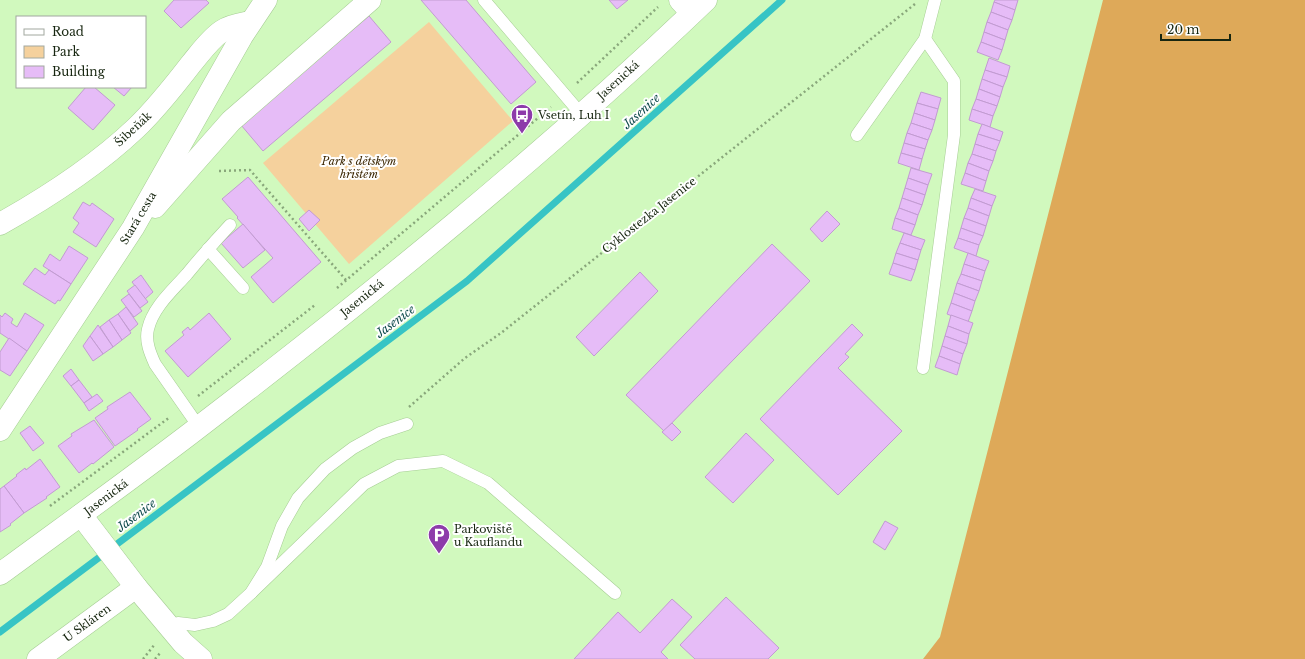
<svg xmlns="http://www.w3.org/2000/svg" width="1305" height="659" font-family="'Libre Baskerville',serif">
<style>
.green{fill:#f5d19d}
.forest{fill:#dea959}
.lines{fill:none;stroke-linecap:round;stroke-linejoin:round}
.stream{stroke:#37c4c5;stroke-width:7}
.building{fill:#e6bcf7;stroke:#c29bd2}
.service-casing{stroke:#a6cd94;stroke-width:13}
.minor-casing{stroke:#a6cd94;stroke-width:23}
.tertiary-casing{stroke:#a6cd94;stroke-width:23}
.path{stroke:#89a77b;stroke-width:2.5;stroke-dasharray:2 3;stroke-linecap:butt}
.service{stroke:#fff;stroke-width:12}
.minor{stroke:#fff;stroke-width:22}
.tertiary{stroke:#fff;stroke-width:22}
.labels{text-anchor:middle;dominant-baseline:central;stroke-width:4;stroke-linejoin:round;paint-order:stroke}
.street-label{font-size:11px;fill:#172610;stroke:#fff}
.poi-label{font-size:11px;fill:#172610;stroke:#fff;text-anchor:start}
.park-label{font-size:11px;font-style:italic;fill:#3e2905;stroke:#fff}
.water-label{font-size:12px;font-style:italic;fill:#114c4d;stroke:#fff}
</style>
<rect width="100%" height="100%" fill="#d1f9be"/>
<polygon class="green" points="429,22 513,121 349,264 263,163"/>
<polygon class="forest" points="1103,0 1305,0 1305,659 923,659 940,637"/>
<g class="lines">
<polyline class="stream" points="0,632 467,281 782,0"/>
</g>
<g class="building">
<polygon points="174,0 206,0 209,3 181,28 164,11"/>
<polygon points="421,0 466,0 536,82 511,104"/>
<polygon points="609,0 628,0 617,9"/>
<polygon points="995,0 1018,0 1015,10 994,2"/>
<polygon points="994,2 1015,10 1012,20 991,12"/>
<polygon points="991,12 1012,20 1008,30 987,22"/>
<polygon points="369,16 391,42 263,151 241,125"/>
<polygon points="987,22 1008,30 1005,40 984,32"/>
<polygon points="984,32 1005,40 1002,50 981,42"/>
<polygon points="981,42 1002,50 998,60 977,52"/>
<polygon points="989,58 1010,66 1007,77 985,70"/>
<polygon points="985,70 1007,77 1003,87 982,79"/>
<polygon points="982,79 1003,87 1000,97 979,89"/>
<polygon points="86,87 94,87 115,105 93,130 68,108"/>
<polygon points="113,87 132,87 124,96"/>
<polygon points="979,89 1000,97 997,106 976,99"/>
<polygon points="921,92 941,98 938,109 917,103"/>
<polygon points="976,99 997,106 993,116 972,109"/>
<polygon points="917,103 938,109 935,120 914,113"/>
<polygon points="972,109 993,116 990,127 969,120"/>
<polygon points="914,113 935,120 932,130 911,123"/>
<polygon points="911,123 932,130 928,140 907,133"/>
<polygon points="982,124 1003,132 1000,141 978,134"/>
<polygon points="907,133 928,140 925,149 904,143"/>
<polygon points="978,134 1000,141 996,151 975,144"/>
<polygon points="904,143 925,149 922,159 901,153"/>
<polygon points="975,144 996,151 993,161 972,154"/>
<polygon points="901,153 922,159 919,170 898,163"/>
<polygon points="972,154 993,161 989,171 968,163"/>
<polygon points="968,163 989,171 986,181 965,173"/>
<polygon points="911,168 932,174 928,185 908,178"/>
<polygon points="965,173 986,181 983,191 961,184"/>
<polygon points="248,177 321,262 273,303 251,277 273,258 237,218 238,217 222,199"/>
<polygon points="908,178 928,185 925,195 905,188"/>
<polygon points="905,188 925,195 922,205 902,198"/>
<polygon points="975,189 996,196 992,206 971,198"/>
<polygon points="902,198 922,205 918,215 899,208"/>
<polygon points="971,198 992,206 989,216 968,208"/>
<polygon points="83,202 90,206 92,203 114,219 96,247 73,232 79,223 73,218"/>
<polygon points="899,208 918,215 915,225 895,218"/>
<polygon points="968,208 989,216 986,226 964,218"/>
<polygon points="309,210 320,220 309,231 299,219"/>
<polygon points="827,211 840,224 822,242 810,229"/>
<polygon points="895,218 915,225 911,235 892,229"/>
<polygon points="964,218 986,226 983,236 961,228"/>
<polygon points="243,224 265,250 243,268 221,243"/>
<polygon points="961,228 983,236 979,245 958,238"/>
<polygon points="904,233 925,240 921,250 900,243"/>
<polygon points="958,238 979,245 976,256 954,248"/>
<polygon points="900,243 921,250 918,260 896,253"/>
<polygon points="772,244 810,281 664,431 626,395"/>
<polygon points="69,246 88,258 71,284 43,266 50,254 60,261"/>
<polygon points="896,253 918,260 915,270 893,263"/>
<polygon points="968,253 989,261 985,271 964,264"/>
<polygon points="893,263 915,270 911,281 889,274"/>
<polygon points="964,264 985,271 982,281 961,274"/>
<polygon points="35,268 45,275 49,270 71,284 60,301 58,300 55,304 23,284"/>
<polygon points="640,272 658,291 594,356 576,337"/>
<polygon points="961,274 982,281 979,291 957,283"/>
<polygon points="141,275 153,292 145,299 132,282"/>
<polygon points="957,283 979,291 975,301 954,293"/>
<polygon points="135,285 148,302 140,308 127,291"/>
<polygon points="954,293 975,301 972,311 951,303"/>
<polygon points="129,294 142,311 134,317 121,300"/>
<polygon points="951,303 972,311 968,322 947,314"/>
<polygon points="126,307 138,324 130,331 118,314"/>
<polygon points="5,313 13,319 11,323 17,327 25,313 44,325 27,351 0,333 0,315 2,317"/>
<polygon points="209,313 231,339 188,377 165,351 184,335 182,332 188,327 190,330"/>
<polygon points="118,314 131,333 122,340 109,320"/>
<polygon points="951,315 973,323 969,334 948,326"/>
<polygon points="109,320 122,340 113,347 100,327"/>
<polygon points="852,324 863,335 845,354 849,357 838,368 902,431 838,495 760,419"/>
<polygon points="98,325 113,347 103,354 90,336"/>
<polygon points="948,326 969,334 967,344 945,336"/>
<polygon points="90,336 103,354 93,361 83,346"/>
<polygon points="945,336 967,344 963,354 942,346"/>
<polygon points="9,338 27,351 10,376 0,370 0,352"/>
<polygon points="942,346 963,354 960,364 939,356"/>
<polygon points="939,356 960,364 957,375 935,367"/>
<polygon points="71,369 79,380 71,386 63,376"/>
<polygon points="79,380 92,397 84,403 71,386"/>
<polygon points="130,392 151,419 137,429 138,430 115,446 95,418 108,409 107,407"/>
<polygon points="97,394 103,401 89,411 84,403"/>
<polygon points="94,420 114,447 93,464 92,463 79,473 58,446 72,436 71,434"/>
<polygon points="672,423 681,432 672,441 662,432"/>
<polygon points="30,426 44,443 33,451 20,433"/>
<polygon points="746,433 774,460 733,503 705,477"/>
<polygon points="40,459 60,487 46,497 47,498 24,513 4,486 17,476 16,475 25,468 26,470"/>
<polygon points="4,486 24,513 10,524 11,525 0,532 0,489"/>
<polygon points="885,521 898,528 885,550 873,542"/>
<polygon points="726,597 779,648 768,659 695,659 680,645"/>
<polygon points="672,599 692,617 661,652 668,659 574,659 618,612 640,633"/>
</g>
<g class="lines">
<g class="service-casing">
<g id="service">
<polyline points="484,0 581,114"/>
<polyline points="857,135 925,39 935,0"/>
<polyline points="208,249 243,288"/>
<polyline points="923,368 954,135 954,81 925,39"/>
<path d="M199,427L155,364C150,353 145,341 148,329C153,307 173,290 187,274C201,257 215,241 230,225"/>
<polyline points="251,593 364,484 398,466 443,461 488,483 615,593"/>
<polyline points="170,627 178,623 195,625 213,621 228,614 251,593 267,567 282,526 298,498 325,469 353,448 380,433 407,424"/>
</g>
</g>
<g class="minor-casing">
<g id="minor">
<polyline points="680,0 692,13"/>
<polyline points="155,207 231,121 370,0"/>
<path d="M0,224C48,197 96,166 136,128C156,109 174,86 191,64C201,52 210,39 222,31C231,25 241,24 251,22"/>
<polyline points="0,430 133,228 242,36 266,0"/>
<polyline points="81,515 136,587 183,643 201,659"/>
<polyline points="38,659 136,587"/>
</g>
</g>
<g class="tertiary-casing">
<path id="tertiary" d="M0,574C64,527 128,481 191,433C369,297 544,155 706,0"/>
</g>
<g class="path">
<polyline points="577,83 658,7"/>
<polyline points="219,171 250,170 346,280"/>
<polyline points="337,288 551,107"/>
<polyline points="198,396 315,305"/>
<polyline points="409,407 465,358 501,333 915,4"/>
<polyline points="50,506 170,417"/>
<polyline points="143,659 155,644"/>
<polyline points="155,659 161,652"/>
</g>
<use href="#service" class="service"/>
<use href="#minor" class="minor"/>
<use href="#tertiary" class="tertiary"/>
</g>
<defs>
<g id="bus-pin" transform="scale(1.15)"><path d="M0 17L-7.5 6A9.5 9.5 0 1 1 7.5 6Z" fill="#8d3baa" stroke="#fff"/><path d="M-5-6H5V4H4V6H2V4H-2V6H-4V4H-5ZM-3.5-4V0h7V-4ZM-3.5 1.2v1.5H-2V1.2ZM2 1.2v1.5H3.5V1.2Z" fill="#fff"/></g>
<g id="parking-pin" transform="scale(1.15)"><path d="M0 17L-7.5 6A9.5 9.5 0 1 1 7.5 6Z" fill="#8d3baa" stroke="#fff"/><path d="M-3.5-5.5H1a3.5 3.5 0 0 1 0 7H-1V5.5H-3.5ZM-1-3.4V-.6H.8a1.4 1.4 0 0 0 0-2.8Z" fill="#fff"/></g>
</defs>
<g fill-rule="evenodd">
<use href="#bus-pin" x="522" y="115"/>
<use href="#parking-pin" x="439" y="535"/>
</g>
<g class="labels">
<g class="street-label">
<text transform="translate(618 80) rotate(-42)">Jasenická</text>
<text transform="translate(133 129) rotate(-43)">Šibeňák</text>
<text transform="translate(649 215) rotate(-38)">Cyklostezka Jasenice</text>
<text transform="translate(138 218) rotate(-59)">Stará cesta</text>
<text transform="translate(362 298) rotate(-39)">Jasenická</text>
<text transform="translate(106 497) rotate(-37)">Jasenická</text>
<text transform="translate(87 623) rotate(-36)">U Skláren</text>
</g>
<g class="poi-label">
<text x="538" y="115">Vsetín, Luh I</text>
<text x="454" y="529">Parkoviště<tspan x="454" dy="13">u Kauflandu</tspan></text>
</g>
<g class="park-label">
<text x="359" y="161">Park s dětským<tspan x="359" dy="13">hřištěm</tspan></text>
</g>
<g class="water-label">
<text transform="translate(641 111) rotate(-42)">Jasenice</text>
<text transform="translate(395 321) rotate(-37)">Jasenice</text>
<text transform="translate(136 515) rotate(-37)">Jasenice</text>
</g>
</g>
<rect x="16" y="16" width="130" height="72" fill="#ffffff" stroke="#a2a89f"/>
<rect x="24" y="29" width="20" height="6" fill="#ffffff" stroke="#a2a89f"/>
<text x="52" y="36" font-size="12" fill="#172610">Road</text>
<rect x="24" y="46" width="20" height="12" fill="#f5d19d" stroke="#a2a89f"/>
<text x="52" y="56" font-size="12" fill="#172610">Park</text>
<rect x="24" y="66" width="20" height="12" fill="#e6bcf7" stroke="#a2a89f"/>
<text x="52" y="76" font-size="12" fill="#172610">Building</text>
<path d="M1161 34v6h69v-6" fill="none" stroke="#172610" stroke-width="2"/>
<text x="1167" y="34" font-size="12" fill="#172610" stroke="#ffffff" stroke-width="3" paint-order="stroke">20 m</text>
</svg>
